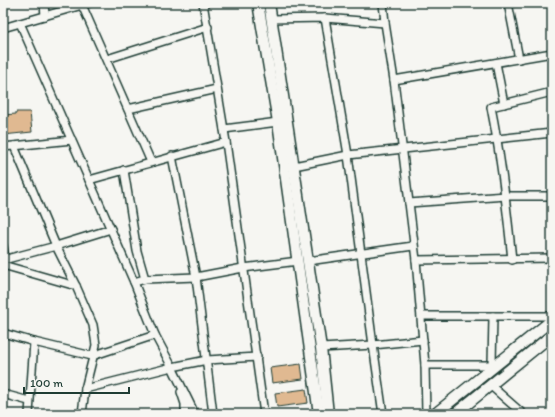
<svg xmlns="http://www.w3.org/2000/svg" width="555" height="417" font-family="Itim,sans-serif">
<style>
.building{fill:#e0b991;stroke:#1f3d34}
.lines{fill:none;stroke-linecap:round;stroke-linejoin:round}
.minor-casing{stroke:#1f3d34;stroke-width:10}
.secondary-casing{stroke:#1f3d34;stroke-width:13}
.minor{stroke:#f6f6f2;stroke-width:7}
.secondary{stroke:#f6f6f2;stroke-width:10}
</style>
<rect width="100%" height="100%" fill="#f6f6f2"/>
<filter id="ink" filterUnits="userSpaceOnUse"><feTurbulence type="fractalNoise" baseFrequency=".025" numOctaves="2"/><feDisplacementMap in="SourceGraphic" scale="8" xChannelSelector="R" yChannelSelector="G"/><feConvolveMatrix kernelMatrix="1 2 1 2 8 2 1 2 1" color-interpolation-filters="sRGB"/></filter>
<g filter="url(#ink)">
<g class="building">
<polygon points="16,112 30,112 32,132 3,135 3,115 16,114"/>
<polygon points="301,364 303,379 272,383 270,368"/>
<polygon points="306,389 308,403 277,407 275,393"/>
</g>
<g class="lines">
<g class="minor-casing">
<g id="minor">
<polyline points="44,3 45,16"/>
<polyline points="203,3 226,142 264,414"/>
<polyline points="383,3 385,23 394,80 416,260 425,365 426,414"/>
<polyline points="508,3 519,59"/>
<polyline points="82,5 151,162"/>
<polyline points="325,18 348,155 373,345 383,414"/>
<polyline points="271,19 325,18 385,23"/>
<polyline points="20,23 134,282 155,335 172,367 195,414"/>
<polyline points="3,28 89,3"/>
<polyline points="107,59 208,27"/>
<polyline points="496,63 504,104"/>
<polyline points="394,80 552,53"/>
<polyline points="128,109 217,89"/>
<polyline points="224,129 278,122"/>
<polyline points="14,146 56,246 76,286 93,325 96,345 85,389 82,414"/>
<polyline points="3,147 72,140"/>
<polyline points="172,156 196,277 213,414"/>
<polyline points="294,166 348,155 552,133"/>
<polyline points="124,170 137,251 145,279"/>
<polyline points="89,180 226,142"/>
<polyline points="409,203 506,196 552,196"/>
<polyline points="3,246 5,259"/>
<polyline points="3,260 56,246 111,229"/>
<polyline points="416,260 552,258"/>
<path d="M512,260C507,208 501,157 491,107L552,92"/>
<polyline points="308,261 413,246"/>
<polyline points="3,265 76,286"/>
<polyline points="134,282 145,279 196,277 243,268 298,261"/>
<polyline points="422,316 552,316"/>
<polyline points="3,333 34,342 92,356 155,335"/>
<polyline points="321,348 373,345 423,340"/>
<polyline points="492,364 493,316"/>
<polyline points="425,365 496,365"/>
<polyline points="490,385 523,414"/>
<polyline points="85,389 172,367 207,360 257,357"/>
<polyline points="181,392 185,404 185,414"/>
<polyline points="3,394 29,401"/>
<polyline points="29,414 34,342"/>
</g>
</g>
<g class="secondary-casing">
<g id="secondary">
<polyline points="258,3 278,122 319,414"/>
<polyline points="269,3 321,348 328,414"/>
<polyline points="435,414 552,320"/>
<polyline points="455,414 552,335"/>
</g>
</g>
<use href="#minor" class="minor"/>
<use href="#secondary" class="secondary"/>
</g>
</g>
<rect width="555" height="417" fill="none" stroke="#f6f6f2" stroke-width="16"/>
<rect x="8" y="8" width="539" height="401" fill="none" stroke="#1f3d34" stroke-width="1.5" filter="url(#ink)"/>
<path d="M24 387v6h105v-6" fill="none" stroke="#1f3d34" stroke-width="2"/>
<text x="30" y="387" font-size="12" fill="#1f3d34" stroke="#f6f6f2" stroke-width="3" paint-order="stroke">100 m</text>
</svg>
